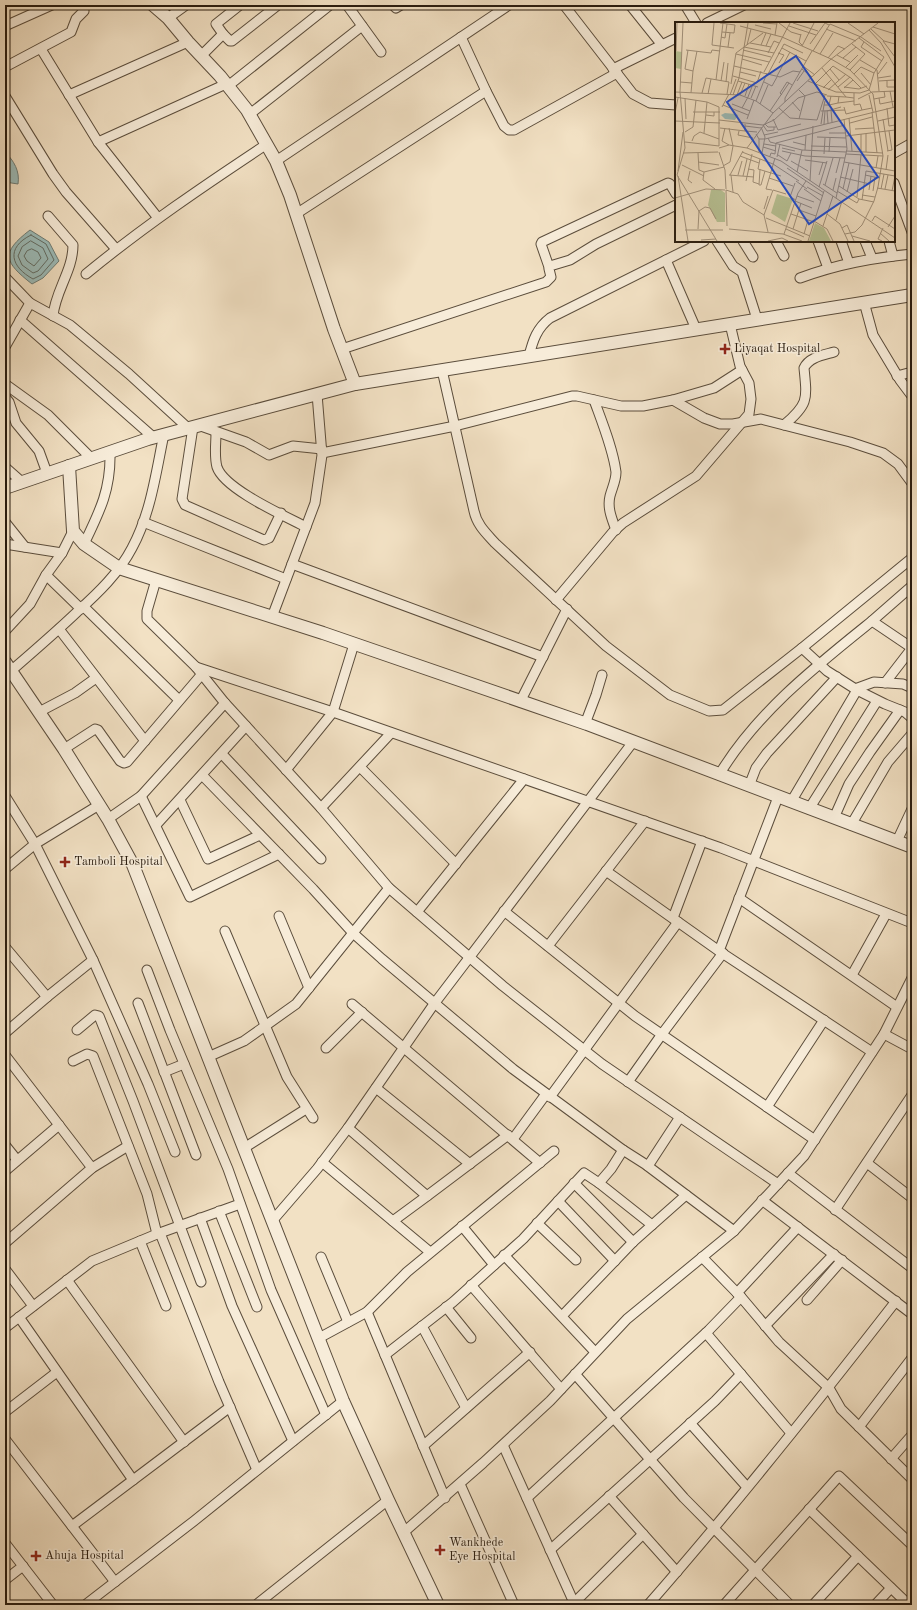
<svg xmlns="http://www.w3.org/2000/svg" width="917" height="1610" font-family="'Old Standard TT',serif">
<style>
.water{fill:#9cbcb9;stroke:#6e7c75}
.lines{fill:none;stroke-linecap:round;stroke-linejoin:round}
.shore{stroke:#626c64;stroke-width:1}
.minor-casing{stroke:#5b4d3c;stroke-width:11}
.tertiary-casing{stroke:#5b4d3c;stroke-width:14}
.minor{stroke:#f7ecd9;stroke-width:9}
.tertiary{stroke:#f7ecd9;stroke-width:12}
.poi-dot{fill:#8f2418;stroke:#f7ecd9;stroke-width:1.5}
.labels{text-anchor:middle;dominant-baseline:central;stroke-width:3;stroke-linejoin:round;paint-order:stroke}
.poi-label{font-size:12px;fill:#291c0f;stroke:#f7ecd9;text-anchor:start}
.inset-road{fill:none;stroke:#a2927c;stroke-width:1}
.view{fill:#1d4ed8;fill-opacity:0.15;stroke:#1d4ed8;stroke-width:2}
.inset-edge{fill:none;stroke:#291c0f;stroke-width:2}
</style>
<rect width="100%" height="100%" fill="#f2e1c4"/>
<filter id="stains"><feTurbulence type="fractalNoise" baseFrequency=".005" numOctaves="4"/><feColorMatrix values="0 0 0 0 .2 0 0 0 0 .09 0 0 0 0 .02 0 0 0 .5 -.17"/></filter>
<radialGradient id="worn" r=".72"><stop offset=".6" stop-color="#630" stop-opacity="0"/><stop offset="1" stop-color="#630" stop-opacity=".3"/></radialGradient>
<g class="water">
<path d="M5,152C14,161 20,171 18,184L5,182Z"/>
<path d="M30,230L49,242L59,261L43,278L32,284C4,262 0,253 30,230Z"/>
</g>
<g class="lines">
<g class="shore">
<path d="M31,235L46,244L54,260L41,275L33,279C11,267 5,248 31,235Z"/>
<polygon points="31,241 43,248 48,259 38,271 33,273 22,265 18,256 22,247"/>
<polygon points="32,249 38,252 41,258 34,266 27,261 24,256 27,251"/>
</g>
<g class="minor-casing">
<g id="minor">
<polyline points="347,5 381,52"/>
<polyline points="393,5 396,8 401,5"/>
<polyline points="564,5 633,94 650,103 676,105"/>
<polyline points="630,5 662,45"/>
<polyline points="685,5 696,23"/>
<polyline points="168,18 186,5"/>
<polyline points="707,23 744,5"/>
<polyline points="5,26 52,5"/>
<polyline points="223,34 216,24 240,5"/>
<polyline points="461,37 486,91 504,126 509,130 514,130 617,73"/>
<polyline points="41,49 98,142 158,218"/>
<polyline points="201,56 223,34 230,41 232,41 278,5"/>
<polyline points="5,67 71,32 76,19 84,11 82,5"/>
<polyline points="613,69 676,38"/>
<polyline points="228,86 330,5"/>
<polyline points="69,95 188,42"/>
<polyline points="5,96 53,174 66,192 116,249"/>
<polyline points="250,114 362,26"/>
<polyline points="98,142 226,84"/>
<polyline points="894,153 912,143"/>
<polyline points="276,161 509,5"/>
<polyline points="894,183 912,232"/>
<polyline points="296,214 486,91"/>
<path d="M48,216L73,245C73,271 55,291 53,316"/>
<polyline points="717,241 733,266 742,272 757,319"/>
<polyline points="743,241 753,257"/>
<polyline points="776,241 784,256"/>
<polyline points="818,241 828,268"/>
<polyline points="841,241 849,263"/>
<polyline points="865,241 872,258"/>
<polyline points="889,241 893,256"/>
<polyline points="666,260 696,329"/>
<polyline points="549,267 541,244 542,242 668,183 670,184 676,194"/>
<path d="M86,274C143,227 205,185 267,144"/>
<polyline points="5,277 30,303 70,325 129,374 188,428"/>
<path d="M800,278C838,264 872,258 912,254"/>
<polyline points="864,302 873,335 900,380 912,396"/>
<polyline points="20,320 153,437"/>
<polyline points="5,347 30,303"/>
<polyline points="342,349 546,282 551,277 549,269 550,266 570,260 596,244 676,205"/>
<path d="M529,356C533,340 537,328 550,318L704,241"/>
<path d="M442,370L474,511C477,525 486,533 495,543L606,646L670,695L709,711L723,710L802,648L912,558"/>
<polyline points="897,376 912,372"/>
<polyline points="5,384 48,415 91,458"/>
<polyline points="5,397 9,402 16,423 39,451 47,473"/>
<path d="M594,400C602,422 613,449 616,472C616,481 612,488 610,496C607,508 612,519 616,530"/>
<polyline points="673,400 714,388 742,370"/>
<polyline points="198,425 246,442 269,455 293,446 322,449"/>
<path d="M784,425C809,404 807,399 804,368C809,357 824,355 834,352"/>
<polyline points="193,427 182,499 185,505 264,540 269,538 281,513"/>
<path d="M216,433C216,444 214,456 217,467C224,489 285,516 306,527"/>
<polyline points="322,453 455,426 572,396 577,396 621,406 643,406 673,400 704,418 720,424 733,424 761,419 850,442 883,453 898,464 912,483"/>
<polyline points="5,467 22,482"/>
<polyline points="5,522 25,547"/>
<polyline points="143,522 286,579"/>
<polyline points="5,544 62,553"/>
<path d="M84,544C100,511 111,489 110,452"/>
<polyline points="292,564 543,657"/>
<polyline points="46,575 81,609"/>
<polyline points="156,580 147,611 147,619 196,667 224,702 321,808 389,888 503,986 602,1064 778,1184"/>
<polyline points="912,586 872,621 912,648"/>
<polyline points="556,600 613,532 623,523 696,476 749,414 751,399 749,383 740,366 730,324"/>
<polyline points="83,606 179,700"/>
<polyline points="272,617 315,503 322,455 317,394"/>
<polyline points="59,629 145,741"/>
<polyline points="5,631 30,604 46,575 62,553 73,531"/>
<polyline points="802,648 827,671 857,690 885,704 905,712 912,718"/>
<polyline points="196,667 333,712 721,848 912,923"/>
<path d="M12,670C34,651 56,632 77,612C98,593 119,573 132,548C151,513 156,472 164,434"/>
<polyline points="885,683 912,648"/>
<polyline points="855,689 874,682 903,684 912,688"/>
<polyline points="520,702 567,609"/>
<polyline points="39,712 75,693 96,678"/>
<polyline points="585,724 596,695 602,675"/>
<polyline points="64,749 95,729 98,730 120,761 124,763 127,762 202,674"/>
<polyline points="222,754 321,859"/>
<polyline points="360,767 456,864"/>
<polyline points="286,770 333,712 354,644"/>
<polyline points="202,775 313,889 353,933 382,959 513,1069 623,1150 645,1164 734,1231"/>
<path d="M719,775C757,712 816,666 872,621"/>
<polyline points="749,786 756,768 767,753 837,677"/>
<polyline points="5,796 35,844 93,960 148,1084 175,1152"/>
<polyline points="141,796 190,897 279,854"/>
<polyline points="180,800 208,859 260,835"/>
<polyline points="791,802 857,690"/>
<polyline points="321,808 391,733"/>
<polyline points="809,809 877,701"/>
<polyline points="834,818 849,784 870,752 900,710"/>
<polyline points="108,819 141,796 225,703"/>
<polyline points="156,825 246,726"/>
<polyline points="851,825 888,762 912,734"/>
<polyline points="897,841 912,809"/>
<polyline points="5,869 35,844 99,805"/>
<polyline points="606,871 719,951 872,1052"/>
<polyline points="739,898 897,1007"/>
<polyline points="504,911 635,1016 815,1140"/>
<polyline points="417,912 524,779"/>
<polyline points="279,916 309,988"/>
<polyline points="673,918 702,841"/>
<polyline points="225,931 287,1077 313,1118"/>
<polyline points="548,946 645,821"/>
<polyline points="5,947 47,997"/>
<polyline points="719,951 778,797"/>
<polyline points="147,970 170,1030 228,1169 271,1290 326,1415"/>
<polyline points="852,975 886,914"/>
<polyline points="138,1003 196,1155"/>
<polyline points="352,1004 540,1163"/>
<polyline points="77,1030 95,1015 99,1016 133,1101 201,1282"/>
<polyline points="5,1033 47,997 93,960"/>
<polyline points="884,1034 912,1049"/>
<polyline points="326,1048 362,1012"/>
<polyline points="5,1055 92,1168"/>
<polyline points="208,1057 244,1041 296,1004 389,888"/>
<polyline points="73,1061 87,1054 93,1056 147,1194 157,1234"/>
<polyline points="164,1072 184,1064"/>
<polyline points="628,1082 662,1034 723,953"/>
<polyline points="376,1088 470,1164"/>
<polyline points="550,1097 678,922"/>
<polyline points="767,1107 824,1020"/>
<polyline points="348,1128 427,1196"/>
<polyline points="513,1139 546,1094"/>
<polyline points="5,1145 17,1160"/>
<polyline points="244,1148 306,1109"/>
<polyline points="322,1162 430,1252"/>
<polyline points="867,1163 912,1198"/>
<polyline points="648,1166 680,1117"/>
<polyline points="5,1171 59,1125"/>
<polyline points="788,1173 912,1268"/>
<polyline points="574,1183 633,1242"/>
<polyline points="599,1183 652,1225"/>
<polyline points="762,1200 912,1314"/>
<polyline points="558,1201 615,1261"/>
<polyline points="835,1210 912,1095"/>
<polyline points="219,1211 257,1307"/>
<polyline points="200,1218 232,1306 293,1441"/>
<polyline points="273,1220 317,1169 348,1128 434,1004 633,742"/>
<polyline points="393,1221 427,1196 508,1135"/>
<polyline points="537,1223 576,1260"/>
<polyline points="462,1226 494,1265"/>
<polyline points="160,1233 219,1382 257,1470"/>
<polyline points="140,1241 166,1306"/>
<polyline points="5,1243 92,1168 128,1146"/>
<polyline points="504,1255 595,1352"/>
<polyline points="321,1257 348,1322"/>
<polyline points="702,1257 741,1297 779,1342 829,1388 841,1409 912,1479"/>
<polyline points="5,1269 33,1306"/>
<polyline points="67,1280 184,1442"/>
<polyline points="471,1285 561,1389"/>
<polyline points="737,1293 798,1227"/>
<polyline points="807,1300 842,1260"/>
<polyline points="446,1307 471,1338"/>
<polyline points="367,1312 445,1498"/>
<polyline points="562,1316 633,1242 686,1195"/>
<polyline points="19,1317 133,1480"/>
<polyline points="422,1326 466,1408"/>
<polyline points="765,1326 834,1254"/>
<polyline points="5,1328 92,1261 157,1234 240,1204"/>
<polyline points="706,1333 791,1433"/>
<polyline points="319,1338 367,1312 407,1272 554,1151"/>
<polyline points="385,1355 453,1302 523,1239 584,1173 599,1183 611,1169 623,1150"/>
<polyline points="575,1374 684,1498 790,1605"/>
<polyline points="5,1412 57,1372"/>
<polyline points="690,1423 747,1487"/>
<polyline points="859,1427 912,1358"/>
<polyline points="5,1439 115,1582"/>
<polyline points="503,1445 575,1605"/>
<polyline points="423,1446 530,1352"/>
<polyline points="891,1459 912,1435"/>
<polyline points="460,1484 514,1605"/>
<polyline points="609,1496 677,1572"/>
<polyline points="527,1498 709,1330 741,1297"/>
<polyline points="809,1509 909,1605"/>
<polyline points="72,1526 230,1407"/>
<polyline points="404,1532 483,1463 550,1401 627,1319 734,1231 804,1156 884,1034 912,978"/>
<polyline points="5,1543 53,1605"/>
<polyline points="550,1550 715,1401 741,1374"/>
<polyline points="5,1580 23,1566"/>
<polyline points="574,1603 643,1534"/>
<polyline points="85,1605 194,1521 343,1401"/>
<polyline points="256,1605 388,1500"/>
<path d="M648,1605C734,1507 816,1404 896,1301"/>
<polyline points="724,1605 839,1476 912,1545"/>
<polyline points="813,1605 858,1556"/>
<polyline points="875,1605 891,1588"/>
</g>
</g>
<g class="tertiary-casing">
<g id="tertiary">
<polyline points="153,5 168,18 188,42 220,76 247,110 276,161 290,195 334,329 355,384"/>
<polyline points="69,466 73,531 84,544 119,568 323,633 587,724 912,847"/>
<polyline points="5,488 148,439 355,384 912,295"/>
<polyline points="5,662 64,749 108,819 133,865 343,1401 388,1500 438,1605"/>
</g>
</g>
<use href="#minor" class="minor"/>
<use href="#tertiary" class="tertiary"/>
</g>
<g class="poi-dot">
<path d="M723 343h4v4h4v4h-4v4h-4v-4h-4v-4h4z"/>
<path d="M63 856h4v4h4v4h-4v4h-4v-4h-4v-4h4z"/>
<path d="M438 1544h4v4h4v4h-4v4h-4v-4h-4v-4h4z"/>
<path d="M34 1550h4v4h4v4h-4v4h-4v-4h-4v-4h4z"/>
</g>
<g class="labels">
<g class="poi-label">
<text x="734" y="349">Liyaqat Hospital</text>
<text x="74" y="862">Tamboli Hospital</text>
<text x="449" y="1543">Wankhede<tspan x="449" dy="14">Eye Hospital</tspan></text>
<text x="45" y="1556">Ahuja Hospital</text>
</g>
</g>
<g transform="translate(675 22)">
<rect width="220" height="220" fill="#f2e1c4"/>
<path d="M0,29L7,30L6,47L0,46ZM36,168H46L50,171V200H42L33,183ZM102,172L118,177L110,200L96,191ZM140,201L149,206L156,219H134Z" fill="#b8c396"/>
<path d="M50,91L60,92L63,93L60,98L50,97L46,93Z" fill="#9cbcb9"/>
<path class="inset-road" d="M8,1L5,70L10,126L2,153L42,219M39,1L37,23L59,26M45,1L60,3M88,1L102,2M104,1L116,10L126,13M118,1L143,9M173,1L189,12M203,1L155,38L98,91L72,126L106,139L220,216M155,2L186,15M80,3L96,7M65,4L107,15L156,37L175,48L198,72L208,134L203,165L199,179L187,203L180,210L170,212M114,4L141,13M198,5L220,12M151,7L181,19M196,7L209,19L220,22M194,8L206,21L220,45M47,10L59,11L60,3M126,12L124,20L127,23M100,13L102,1M46,15L50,16L52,2M186,15L206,29M208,19L220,35M189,20L186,25L207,39M75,21L96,25M109,22L128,31M135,22L150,1L154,3M72,23L76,7M86,23L91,11M91,24L96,12M127,24L139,1M53,25L55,11M69,25L99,31M107,26L131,39M11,28L36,31L37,28L45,29M13,28L10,47L18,49L16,71M68,28L96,35M1,29L2,1M138,29L155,2M93,31L99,19L104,21M103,31L109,33L104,41M61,32L94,40M145,32L158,11M162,33L175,40M153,36L163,24L170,27M168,36L181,25M67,37L87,43M185,38L202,48L204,69M59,44L105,55L118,49L125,50M128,44L140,53M171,45L183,33M147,46L171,75L179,76V71M127,47L137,55M155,47L164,58M175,48L190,32L177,22M18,49L22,29M65,50L81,54M89,50L115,1M186,51L196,63M93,52L109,22M179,52L186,45L199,51M203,52L212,40M58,54L82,61L86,49M102,54L115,30M203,56L216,54M41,58L48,1M46,59L49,40M63,59L83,65M122,59L129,49M133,59L161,70L185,71L194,68L199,51L209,35L184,16M204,59L219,58L220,60M212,59V65H220M5,60L17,61M51,60L53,41M89,60L97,64L102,55M56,62L61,31L88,11M139,63L158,44L176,56L186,66M163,65L175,55M169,65L184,67L192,64M148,66L157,57M169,66L178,58M124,68L130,74L124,97M153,68L171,52M215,69L218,85M0,70L65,73L81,79L98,91M27,71L31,56L54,60L52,72M33,72L36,57M55,73L61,57M58,73L64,56L73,1M62,73L67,60M65,73L70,61M107,73L105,71L112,60L114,61M194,73L197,86M70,74L74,62M152,74L171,75M0,75L32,80L44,85V124L10,120M73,75L78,62M10,76L11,97M76,76L81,64M179,76V83L185,82L187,88L197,86L198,90M204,76L210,75L209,69M183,77L197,70L220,69M199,77L204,76L205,82L220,79M81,79L92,51M150,79L149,83H154L156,74M110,80V76L137,29M117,80L125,89M163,81L179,79M57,82L75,89M85,82L93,63M48,83L73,93M154,83L163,81L164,74M47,85L54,72M169,85L171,92L187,88M67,86L73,75M104,86L115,96L142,98L150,73M212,86L214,104L220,103M156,88L157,100M95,89L114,61L117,63M146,89L170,88M152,89L166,85M152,89L153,101M18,90H45M197,90L202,131M0,91L3,76M31,93L39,94V90M174,96L177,129M72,97L79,78M98,97L103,108M208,97L213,129M44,98L88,103M99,98L123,76L142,70L152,73M0,99L45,101M203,99L220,95M175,101L197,95M70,102V109L82,110M90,102L93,105H101M146,102L149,83M149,102L150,89M88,103L92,109L99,108V105M88,103L99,98M70,104L86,106M86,105L90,115L87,131M45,106L70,109M50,106L47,119L54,123M180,107L199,106M103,108L126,102M64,109L63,113L78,116M10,110L18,105L21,78M29,111L32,80M154,111H171M81,112L84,117H90L220,85M186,112V130M191,112V130M89,113L103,110M171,114L220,108M142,115L171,116M93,116L95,120L127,128L171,130M17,119L19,114L25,110L44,117M118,120L130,123M101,121L170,103M89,122L101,124M136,124L172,125M88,125L101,129M44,126L54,123L72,126M107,126L120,129M130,128L131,113M107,129L130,134L170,136M171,129L208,131M212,129L217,128L214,109M44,130L50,148L51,167M67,130L98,142L124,159M84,130V117M154,130L155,116M8,131L43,130M23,131L24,148L29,150L28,158L40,167M149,132L150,116M171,132L208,134M103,133L112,139L116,131M65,134L84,141M95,134L96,131L100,132L101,121M102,135L105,122M85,137L83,147L106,154M130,138L152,141M116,139L133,149M23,140L44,143M169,140L220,149M7,143L29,154M48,144L55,140L58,124L54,106M112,146L149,171M201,146L203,134M73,147L79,148L78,160L84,162M85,147L84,163H86L90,149M211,148L213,133M3,149L8,110M15,149L13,158L17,161M29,150L49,145M122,150L127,128M161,151L165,136M54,153L79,155M55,153L68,129M56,153L58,170M63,153L67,139M144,153L148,140M190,153L204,156M3,154L13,219M68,154L72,137M165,155L195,162M94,156L118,164M71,159L77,132M121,159L132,167M135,159L138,104M120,161L115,175L121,178M148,162L162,171M150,163L158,136M164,164L184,177L199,180M132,165L148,174M144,165L152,139M202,166L220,169M129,167L146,179M168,167L174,141M206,167L209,152M210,167L213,153M51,168L63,172L68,180L89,193L93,210M51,168L52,204M97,168L91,167L100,136M158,168L161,156M194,168L196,154M162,169L182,181L184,177M198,169L200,155M217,169L220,154M172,170L178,147M187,173L200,175M122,174L139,180M182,175L186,133M0,176L31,167L50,168M161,176L172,127L169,97M187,178L191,149L220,154M120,179L137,186M89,187L93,174M124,188L141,194M116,192L139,200M152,192L165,202L173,219M89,193L98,168L111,172M91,196L135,214M161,198L167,179M139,199L152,207L158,219M197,199L200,194L220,207M148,204L158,174M213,205L220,194M167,206L172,203L179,219M23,207L24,189L30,185L35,186L41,197M54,207L108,212L127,219M111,207L129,215M118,207L126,181M10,208H48M205,211L214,219M109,212L123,171L131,159M129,212L133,198M177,214L195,219M26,218L41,217M93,219L107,216L113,219M133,219L149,169M207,219L203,217L208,206"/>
<path class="view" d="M121,34L203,155L134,202L52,80Z"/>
<rect width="220" height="220" class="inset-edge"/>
</g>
<rect width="917" height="1610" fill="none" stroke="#f2e1c4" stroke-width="20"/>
<rect x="6" y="6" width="905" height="1598" fill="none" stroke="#291c0f" stroke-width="2"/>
<rect x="10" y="10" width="897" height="1590" fill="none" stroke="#291c0f"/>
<rect width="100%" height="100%" filter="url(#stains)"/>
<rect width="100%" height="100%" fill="url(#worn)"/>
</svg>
